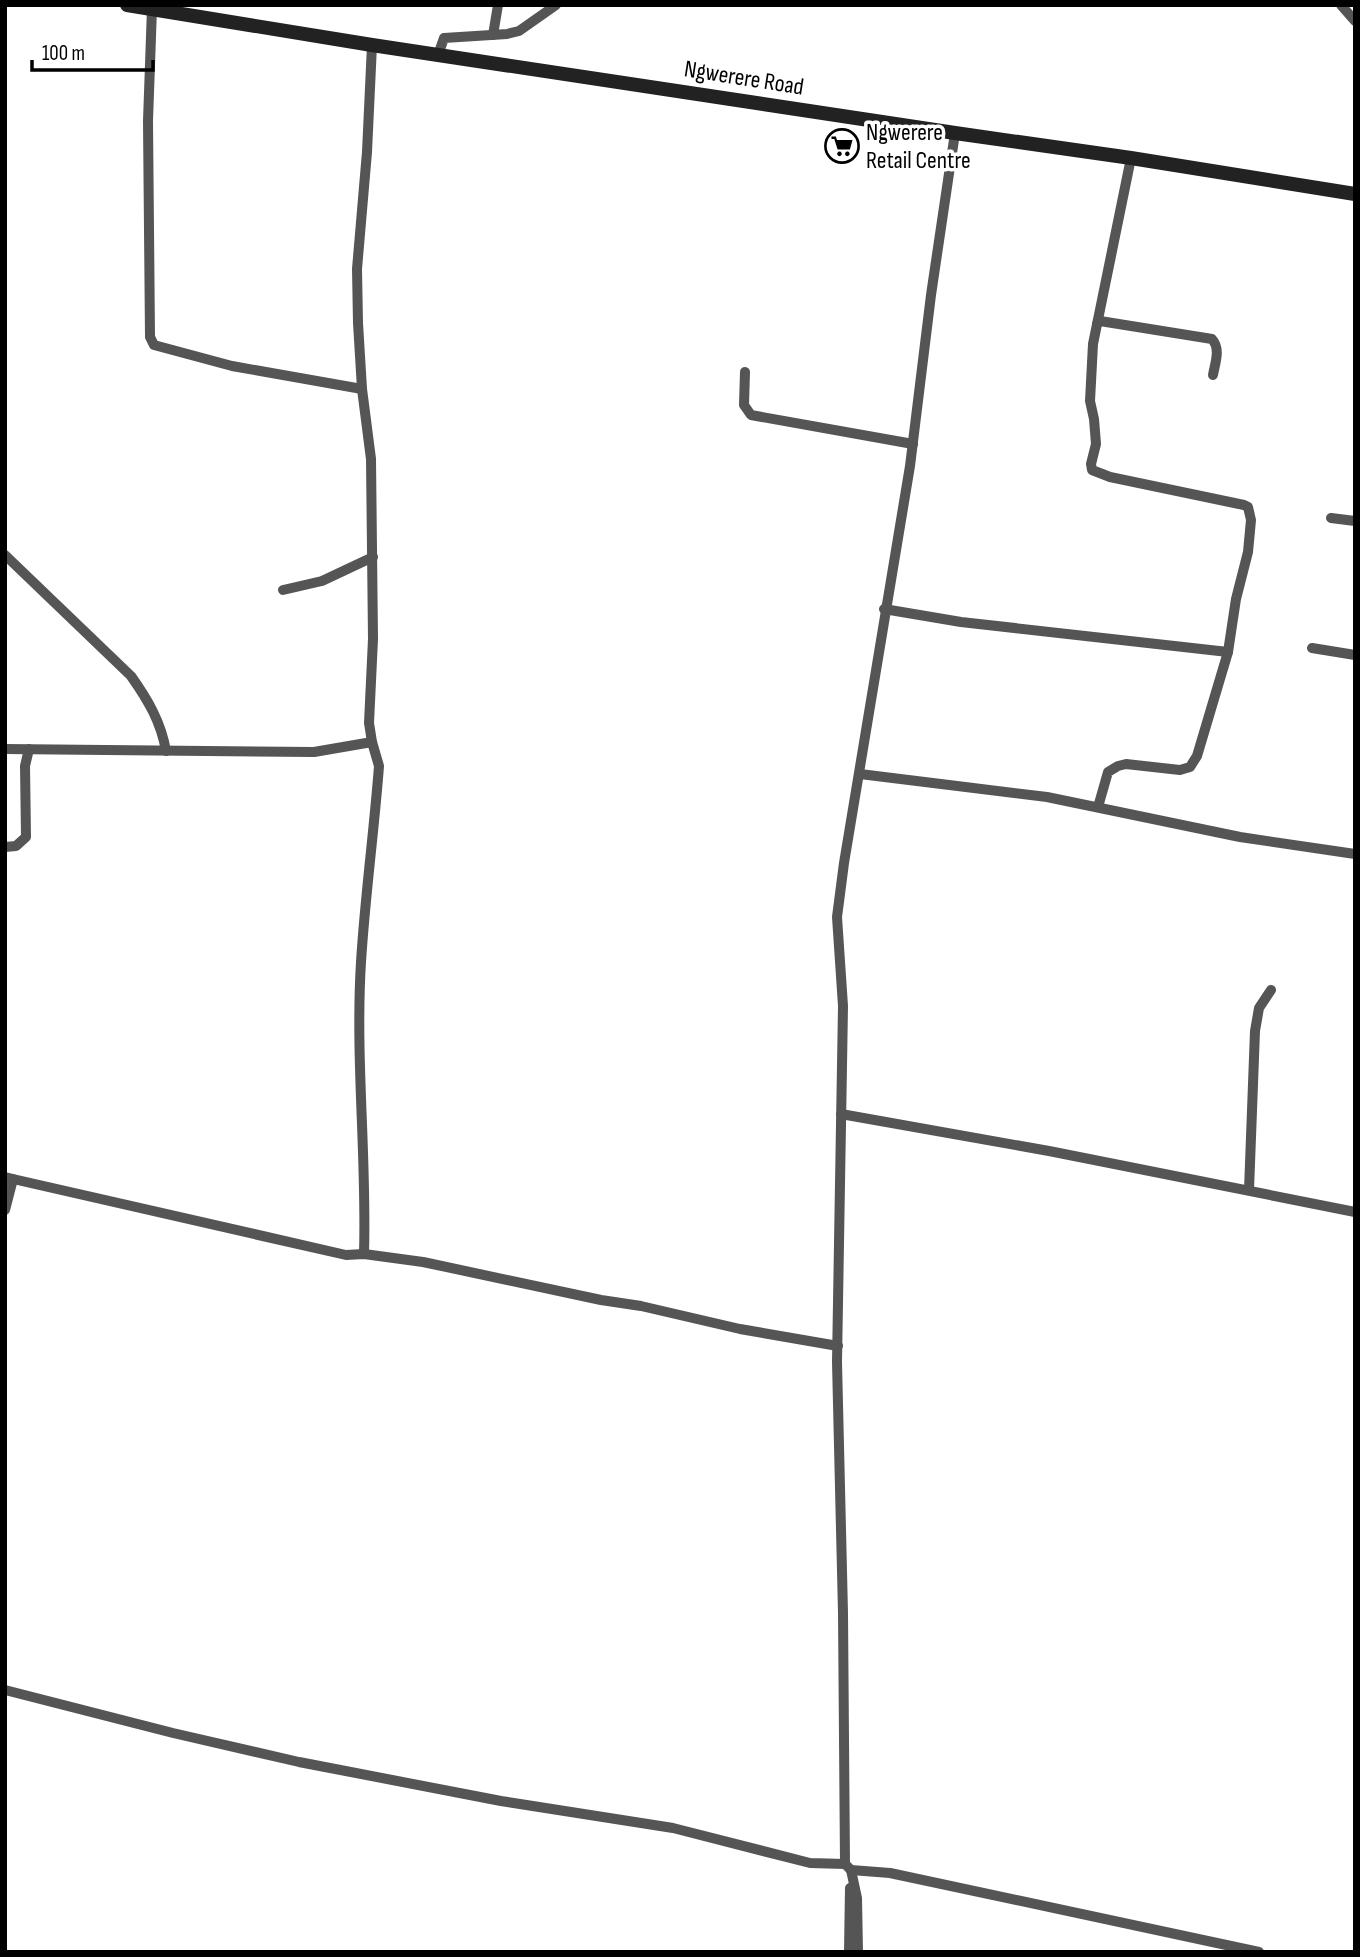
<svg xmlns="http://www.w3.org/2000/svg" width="1360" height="1957" font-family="'Sofia Sans Condensed',sans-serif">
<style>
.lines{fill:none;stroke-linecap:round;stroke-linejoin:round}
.street{stroke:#555;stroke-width:10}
.secondary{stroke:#222;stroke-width:14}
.labels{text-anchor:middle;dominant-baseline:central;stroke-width:7;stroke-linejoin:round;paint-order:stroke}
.street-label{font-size:24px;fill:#000;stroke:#fff}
.poi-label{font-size:24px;fill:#000;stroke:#fff;text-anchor:start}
</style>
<rect width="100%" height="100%" fill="#fff"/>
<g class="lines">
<g class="street">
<polyline points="1341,5 1355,21"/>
<polyline points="152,8 148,121 150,337 154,345 232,366 362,389"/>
<polyline points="493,35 498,5"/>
<polyline points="438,55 444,38 507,34 519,31 556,5"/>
<path d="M1097,324L1100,321L1212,339C1221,349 1215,363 1213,375"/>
<polyline points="745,372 744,405 751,415 913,444"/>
<polyline points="1331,518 1355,521"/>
<path d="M5,555L131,676C148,700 161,722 166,751"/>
<polyline points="283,590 322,581 373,557"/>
<polyline points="884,609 961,622 1228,652"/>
<polyline points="1312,648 1355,655"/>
<polyline points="5,749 314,752 372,742"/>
<polyline points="860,774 1047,797 1240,837 1355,854"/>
<polyline points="1098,807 1108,772 1118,766 1126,764 1180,770 1190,767 1197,756 1228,652 1236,599 1248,552 1251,520 1248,507 1244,505 1110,477 1092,470 1091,464 1096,444 1094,419 1090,401 1093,344 1131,158"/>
<polyline points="5,847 16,846 26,837 25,766 29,749"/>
<polyline points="841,1114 1049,1151 1355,1212"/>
<polyline points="5,1177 13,1179 5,1210"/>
<polyline points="13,1179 346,1255 364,1254 423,1262 601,1300 641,1306 740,1329 838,1346"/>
<polyline points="1249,1190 1255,1031 1259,1008 1271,990"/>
<path d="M364,1254C367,1157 355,1060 361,962C365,897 374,832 379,766L372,742L369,723L373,639L371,459L362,389L358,323L357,269L367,152L372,45"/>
<polyline points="5,1690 173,1733 299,1762 501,1801 673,1828 810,1863 845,1864 851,1870 890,1873 1259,1952"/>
<polyline points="845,1864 843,1613 837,1362 843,1006 837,917 844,863 910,466 931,295 955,133"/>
<polyline points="851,1870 857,1898 858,1952"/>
<polyline points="849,1952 850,1888"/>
</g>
<polyline class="secondary" points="127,5 372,45 955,133 1131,158 1355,194"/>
</g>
<defs>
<g id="supermarket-ring" transform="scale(1.75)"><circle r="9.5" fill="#fff" stroke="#000" stroke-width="1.5"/><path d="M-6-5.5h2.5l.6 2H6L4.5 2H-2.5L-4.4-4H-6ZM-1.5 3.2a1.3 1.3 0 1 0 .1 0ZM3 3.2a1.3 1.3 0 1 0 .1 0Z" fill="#000"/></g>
</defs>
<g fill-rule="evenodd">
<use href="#supermarket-ring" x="842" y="146"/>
</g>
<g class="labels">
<g class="street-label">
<text transform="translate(744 78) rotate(9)">Ngwerere Road</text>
</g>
<g class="poi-label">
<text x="866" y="132">Ngwerere<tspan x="866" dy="28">Retail Centre</tspan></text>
</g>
</g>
<rect width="1360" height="1957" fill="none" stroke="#000000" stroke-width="14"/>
<path d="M32 60v10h121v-10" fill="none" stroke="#000000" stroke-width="3.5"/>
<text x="42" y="60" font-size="21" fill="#000000" stroke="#ffffff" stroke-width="5" paint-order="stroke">100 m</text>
</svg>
